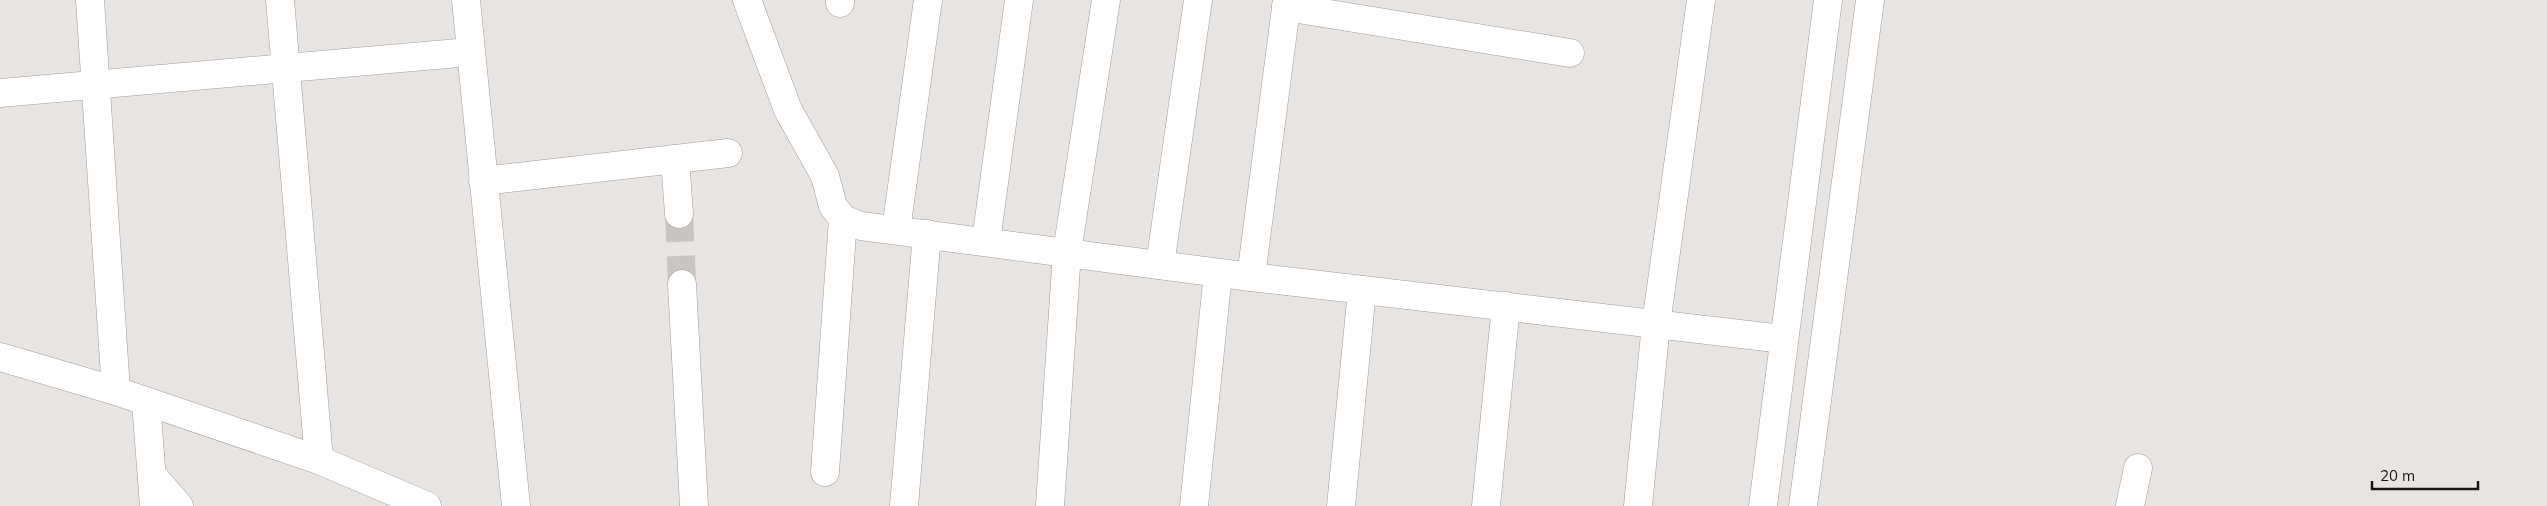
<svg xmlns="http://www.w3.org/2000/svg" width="2547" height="506" font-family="Mulish,sans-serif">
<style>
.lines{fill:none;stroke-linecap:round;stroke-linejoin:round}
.minor-tunnel{stroke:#c9c5c3;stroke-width:28;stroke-dasharray:28 14;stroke-linecap:butt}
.minor-casing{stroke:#9e9a99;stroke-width:29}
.primary-casing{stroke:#9e9a99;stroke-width:29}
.minor{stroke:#fff;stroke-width:28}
.primary{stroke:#fff;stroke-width:28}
</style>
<rect width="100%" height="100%" fill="#e8e4e2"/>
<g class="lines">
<polyline class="minor-tunnel" points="679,214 682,284"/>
<g class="minor-casing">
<g id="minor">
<polyline points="90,0 116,391"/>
<polyline points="280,0 319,460"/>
<polyline points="466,0 516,506"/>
<polyline points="747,0 788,110 825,176 833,206 843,219 861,226 1251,277 1784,339"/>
<polyline points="840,3 840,0"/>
<polyline points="1286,7 1570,53"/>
<polyline points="0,93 470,52"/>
<polyline points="675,159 679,214"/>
<polyline points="483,181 728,153"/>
<polyline points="896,230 928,0"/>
<polyline points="986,241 1019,0"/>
<polyline points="1160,265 1198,0"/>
<polyline points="1251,277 1287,0"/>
<polyline points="682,284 694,506"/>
<polyline points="0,357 116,391 319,460 427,506"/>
<polyline points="146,402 154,506"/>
<polyline points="825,472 843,219"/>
<polyline points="152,475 179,506"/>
<polyline points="904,506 927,234"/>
<polyline points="1050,506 1067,252 1106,0"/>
<polyline points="1194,506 1218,273"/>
<polyline points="1341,506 1362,290"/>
<polyline points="1486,506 1506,306"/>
<polyline points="1638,506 1656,324 1701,0"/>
<polyline points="2130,506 2138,468"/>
</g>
</g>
<g class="primary-casing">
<g id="primary">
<polyline points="1763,506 1828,0"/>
<polyline points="1803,506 1870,0"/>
</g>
</g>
<use href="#minor" class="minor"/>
<use href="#primary" class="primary"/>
</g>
<path d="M2372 481v8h106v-8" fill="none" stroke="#171615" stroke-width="2.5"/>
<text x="2380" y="481" font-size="15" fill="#171615" stroke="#e8e4e2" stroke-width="4" paint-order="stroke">20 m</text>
</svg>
